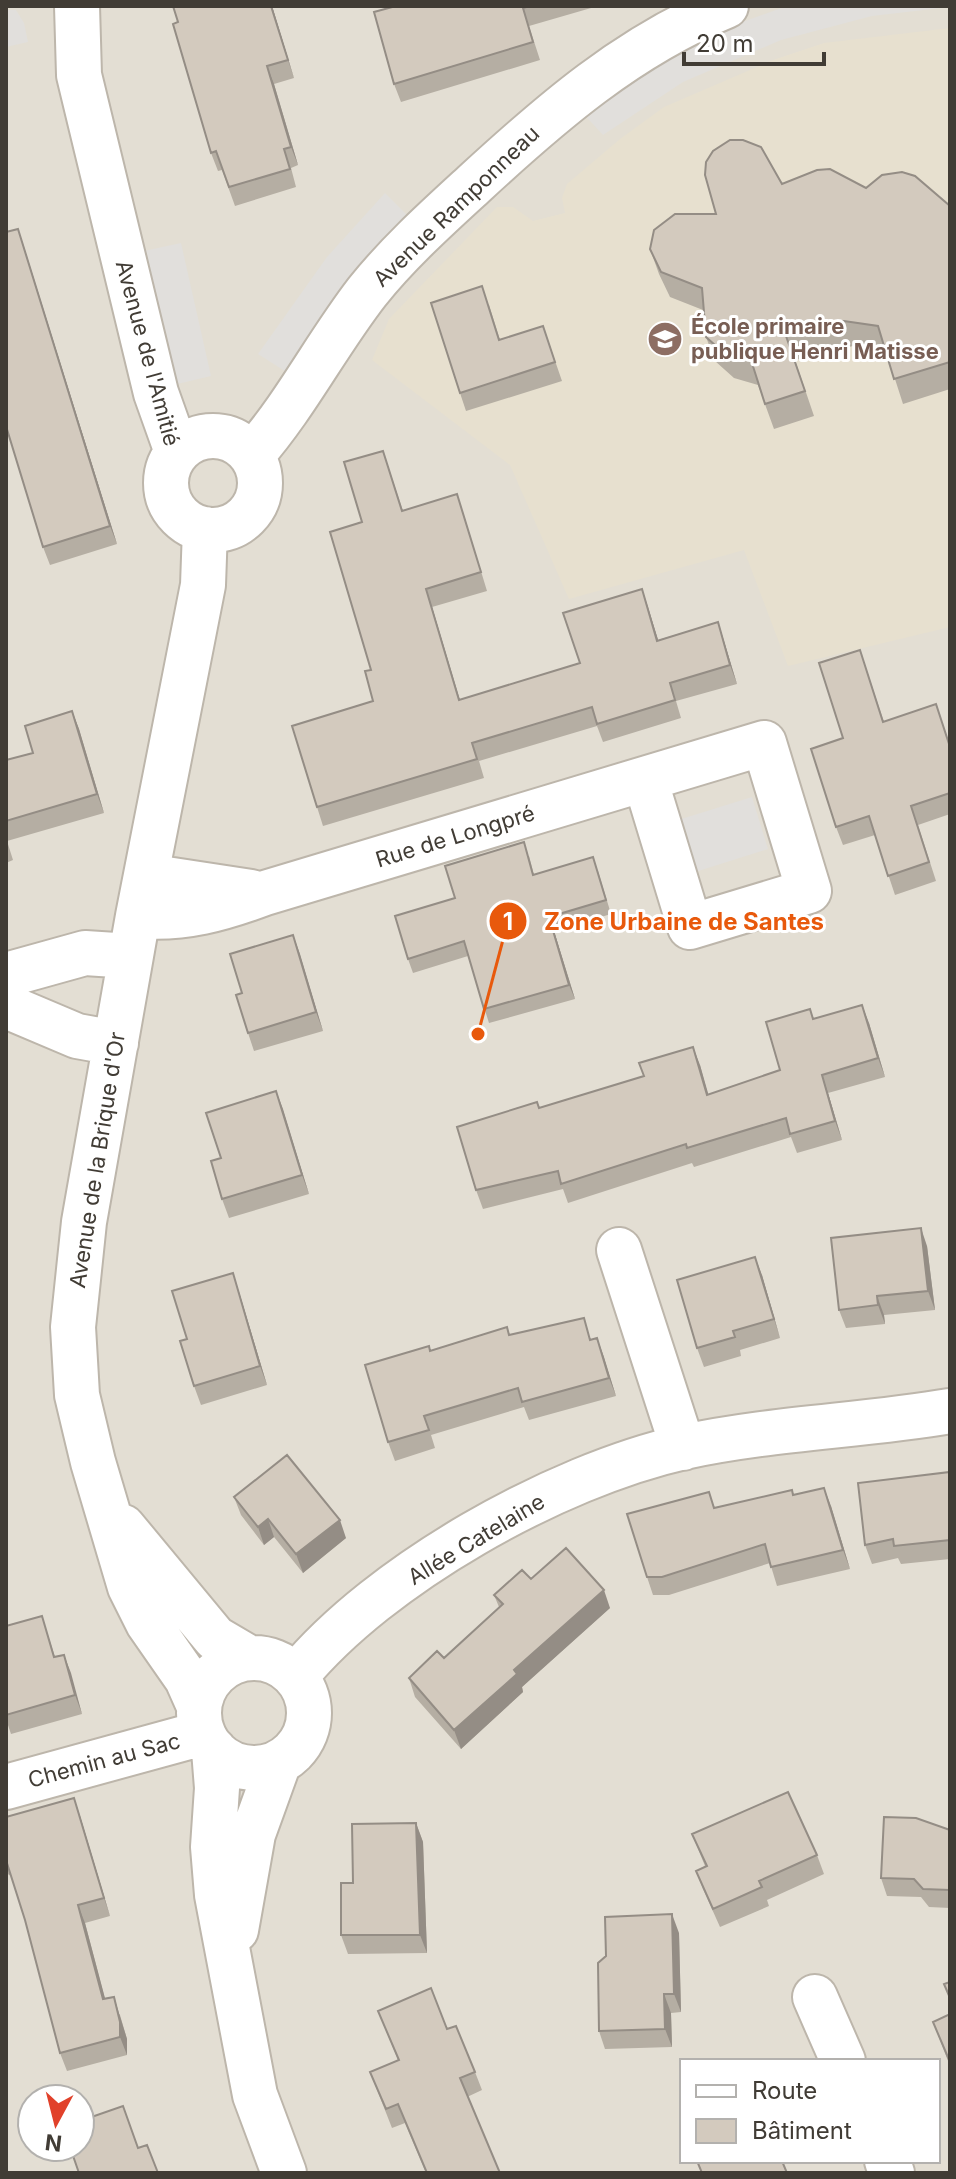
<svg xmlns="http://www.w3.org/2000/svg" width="956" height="2179" font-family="Inter,sans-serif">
	<rect width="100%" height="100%" fill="#f0ece4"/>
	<!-- residential -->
	<path fill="#e3ded3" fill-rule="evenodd" d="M6,6h944v2167h-944zM682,2061h256v100h-256zM32,2099h48v48h-48z"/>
	<!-- education -->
	<path fill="#e7e0cf" d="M950,28v599l-162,39 -44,-116 -175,49 -59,-134 -138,-105 17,-41 108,-112h16l20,14 32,-8 -3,-15 5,-14 53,-45 44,-32 109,-47 51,-17z"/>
	<!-- parking -->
	<path fill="#e1dfdc" d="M787,6l163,1 -78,9 -91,24 -98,42 -80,53 -23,-25 59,-38 81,-42z
		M6,10h10l8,13 4,19 -22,5z
		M385,193l25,25 -119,157 -33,-21 69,-97z
		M181,243l30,133 -38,9 -29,-134z
		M752,797l16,52 -76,24 -17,-52z"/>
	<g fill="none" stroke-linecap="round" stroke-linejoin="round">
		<defs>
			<path id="minor" d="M77,6l2,69 77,318 21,59
				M166 483a47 47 0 1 1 94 0a47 47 0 1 1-94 0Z
				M252,455c44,-50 74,-110 115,-163 32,-40 70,-74 107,-108 77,-71 154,-138 252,-178
				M146,876l105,16
				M138,916c46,4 84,-7 127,-23l499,-150 45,148 -119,36 -45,-148
				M6,975l79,-22 46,3
				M6,1006l71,30 39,7
				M619,1250l64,198
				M123,1527l92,111 34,20
				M199 1713a55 55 0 1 1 110 0a55 55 0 1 1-110 0Z
				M296,1676c84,-102 259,-200 388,-229 88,-19 178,-21 266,-36
				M199,1706l-12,-27 -39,-56 -18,-36 -37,-125 -16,-67 -4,-68 11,-105 54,-306 65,-331 2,-56
				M214,1750l3,38 -4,59 4,48 38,200 29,78
				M6,1787l197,-54
				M236,1930l17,-96 26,-72
				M815,1997l28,64
				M887,2161l5,12"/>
		</defs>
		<!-- minor casing -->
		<use href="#minor" stroke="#bdb6ab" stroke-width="48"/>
		<!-- minor -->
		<use href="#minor" stroke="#fff" stroke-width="44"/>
	</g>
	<!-- wall -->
	<path fill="#b5aea3" d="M272,6l22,72 -20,6 24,81 -7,3 5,19 -61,19 -13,-36 -4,1 -7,-18z
		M396,6h202l-69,20 11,34 -139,42 -7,-18z
		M782,184l84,4 84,18v183l-47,15 -17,-53 -33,-5 -58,14 19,56 -40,13 -16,-44 -24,-7 -19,-17 -9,-24 -3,-27 -33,-13 -11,-23 -9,-25 66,-35z
		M18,229l99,315 -67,21 -7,-18z
		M489,305l11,35 43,-14 19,55 -96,30 -6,-18z
		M383,451l20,60 60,1 24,79 -55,16 28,93 120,-37 62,-74 16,51 60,-18 19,62 -61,17 5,17 -78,24 -6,-16 -118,35 5,17 -161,48 -6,-19 56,-106 -11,-179z
		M860,650l24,72 66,23v69l-32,11 18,56 -41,14 -20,-60 -32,10 -7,-18 7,-89z
		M72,711l7,18 25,84 -97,28 6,19 -7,3v-103l27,-7z
		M529,856l5,19 64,-4 13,43 -57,17 21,68 -86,24 -21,-67 -55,17 -5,-14 47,-61z
		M293,935l30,96 -69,20 -6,-18z
		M814,1019l55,4 16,54 -57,16 14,47 -45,13 -6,-16 -97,30 -2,-4 -124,40 -5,-14 -80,20 -7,-19 63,-82 161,-43 8,30 72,-25z
		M276,1091l33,103 -80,24 -7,-19 -1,-41z
		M927,1246l8,64 -51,5 1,9 -39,4 -7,-18z
		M762,1275l18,63 -40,12 1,6 -37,11 -7,-19z
		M239,1292l28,93 -66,20 -7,-19 -7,-47z
		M510,1335l81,5 6,-2 19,58 -87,24 -5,-13 -93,28 4,13 -40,13 -7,-19 43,-91z
		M950,1472v87l-49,5 -3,-6 -26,6 -7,-19z
		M794,1495l37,11 19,63 -73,17 -7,-23 -101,32h-16l-6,-18 67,-69z
		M234,1497l112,41 -43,35 -29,-36 -10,8 -23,-30z
		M531,1579l79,29 -88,79 1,5 -62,57 -46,-52 -6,-19 35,-20 55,-51 -5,-12z
		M6,1626l42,9 7,22 9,-2 18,59 -71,20 -5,-15z
		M80,1816l30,100 -25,7 20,76 15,16 7,24v16l-60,16 -7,-18 -35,-133 -14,-44 -5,-3v-56z
		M416,1823l7,19 4,111 -79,1 -7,-19 12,-52z
		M950,1830v78l-21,-1 -8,-10 -34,-1 -6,-18z
		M692,1834l125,21 7,19 -57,26 2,6 -49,21 -17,-38 -7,-18 9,-5z
		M679,1933l2,79 -10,1 1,34 -67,2 -6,-18z
		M378,2011l69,18 28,43 7,18 -15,7 33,76h-74l-21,-50 -13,5 -22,-56 28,-12z
		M950,2014v52l-17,-44z"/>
	<!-- shaded-wall -->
	<path fill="#948d85" d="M271,6h1l22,72 -6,-18z
		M267,66l7,18 24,81 -7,-18z
		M18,229l6,18 93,297 -7,-18z
		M426,589l6,18 33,111 -6,-18z
		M642,589l6,18 16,52 -7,-18z
		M718,622l6,19 13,43 -7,-19z
		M72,711l7,18 25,84 -7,-19z
		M549,917l5,14 21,68 -6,-14z
		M293,935l7,19 23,77 -7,-19z
		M862,1005l7,18 16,54 -7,-19z
		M693,1047l7,18 14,49 -7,-19z
		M822,1075l6,18 14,47 -7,-19z
		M276,1091l7,18 26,85 -7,-19z
		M921,1228l6,18 8,64 -7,-19z
		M755,1257l7,18 18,63 -6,-19z
		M233,1273l6,19 28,93 -7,-19z
		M877,1296l7,19 1,9 -7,-19z
		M597,1338l7,19 12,39 -7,-18z
		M824,1488l7,18 19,63 -7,-19z
		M268,1519l6,18 -10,8 -6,-18z
		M340,1520l6,18 -43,35 -7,-19z
		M604,1590l6,18 -88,79 1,5 -62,57 -7,-19 60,-60z
		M64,1655l7,18 11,41 -7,-19z
		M74,1798l6,18 30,100 -6,-18z
		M416,1823l7,19 4,111 -7,-18z
		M78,1905l7,18 25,94 -7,-18z
		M672,1914l7,19 2,79 -7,-18z
		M664,1994l7,19 1,34 -7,-18z
		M114,1997l13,42v16l-7,-18z"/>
	<!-- building -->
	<path fill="#d3cabe" stroke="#948d85" stroke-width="2" d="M173,6h98l17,54 -21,6 24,81 -7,2 6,20 -61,18 -13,-36 -5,2 -38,-129 5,-2z
		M396,6h134l-7,2 10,34 -139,42 -20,-72z
		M730,140h13l18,7 21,37 35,-14 13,-1 36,19 16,-13 20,-3 13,4 35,30v156l-56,17 -16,-53 -34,-5 -58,15 19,55 -40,13 -14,-44 -26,-6 -19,-17 -4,-49 -41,-16 -11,-23 4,-19 21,-16h41l-11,-39 1,-13 7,-11z
		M18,229l92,297 -67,21 -37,-121v-194z
		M482,286l17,54 44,-14 12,36 -95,31 -29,-90z
		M383,451l19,60 55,-17 24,78 -55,17 33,111 121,-37 -17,-50 79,-24 15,52 61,-19 12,43 -60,18 5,17 -78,24 -5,-17 -120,36 5,16 -160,48 -25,-81 81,-25 -8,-30 6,-1 -41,-138 32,-10 -18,-60z
		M860,650l23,72 53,-18 14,43v46l-39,13 18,56 -41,14 -19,-60 -33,11 -25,-78 32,-11 -24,-75z
		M72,711l25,83 -91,27v-61l27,-7 -8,-27z
		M524,842l9,33 60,-18 13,43 -57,17 20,68 -85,24 -20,-68 -56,18 -13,-43 60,-18 -10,-32z
		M293,935l23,77 -68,21 -12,-38 6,-2 -12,-39z
		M862,1005l16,53 -56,17 13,46 -45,13 -4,-16 -99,30 -1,-4 -125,40 -3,-13 -82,19 -19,-63 80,-25 2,6 105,-32 -5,-13 54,-16 14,48 73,-25 -14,-48 44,-13 3,10z
		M276,1091l26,84 -80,24 -11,-38 10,-3 -15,-45z
		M921,1228l7,63 -51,5 1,9 -39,5 -8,-72z
		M755,1257l19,62 -41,12 2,6 -38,11 -20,-68z
		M233,1273l27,93 -66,20 -14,-45 7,-2 -15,-48z
		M584,1318l6,22 7,-2 12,40 -87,24 -4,-14 -94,28 5,14 -41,12 -23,-77 64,-19 1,5 77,-24 2,8z
		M287,1455l53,65 -44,34 -28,-35 -10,8 -24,-30z
		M950,1472v68l-56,6 -1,-7 -28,6 -7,-62z
		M824,1488l19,62 -72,17 -6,-23 -103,33h-15l-20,-63 82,-22 5,16 78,-18 1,5z
		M566,1548l38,42 -90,80 3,4 -63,56 -45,-52 28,-27 7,7 59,-54 -9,-9 28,-25 9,9z
		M42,1616l12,41 10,-2 11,40 -69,20v-89z
		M788,1792l29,63 -58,26 3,6 -49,22 -17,-38 11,-5 -15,-32z
		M74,1798l30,100 -26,7 25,94 11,-2 6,25v15l-60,16 -35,-133 -19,-60v-43z
		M884,1817l32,1 34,12v60l-27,-1 -9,-10 -33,-1z
		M416,1823l4,112h-79v-52h12l-1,-59z
		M672,1914l2,80h-10l1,35 -66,2 -1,-68 8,-7 -1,-39z
		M950,1982v16l-6,-14z
		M431,1988l16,41 9,-3 19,46 -15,6 40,95h-73l-29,-69 -12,5 -16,-37 29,-12 -21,-49z
		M950,2014v48l-17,-40z
		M123,2106l15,42 9,-3 11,28h-79l-9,-26h10v-26z
		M697,2161h85l5,12h-85z"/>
	<!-- icons -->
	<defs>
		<symbol id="school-disc" viewBox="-11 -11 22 22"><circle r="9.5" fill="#8d6e63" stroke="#fff"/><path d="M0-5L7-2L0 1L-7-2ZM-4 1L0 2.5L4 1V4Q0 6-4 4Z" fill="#fff"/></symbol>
	</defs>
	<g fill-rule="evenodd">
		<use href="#school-disc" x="645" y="319" width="40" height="40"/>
	</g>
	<g text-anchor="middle" stroke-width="6" stroke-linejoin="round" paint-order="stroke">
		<!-- street labels -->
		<g font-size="22" fill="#413c35" stroke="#fff">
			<text transform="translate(456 206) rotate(-44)" y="8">Avenue Ramponneau</text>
			<text transform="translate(148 353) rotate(75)" y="8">Avenue de l'Amitié</text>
			<text transform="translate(455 836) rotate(-17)" y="8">Rue de Longpré</text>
			<text transform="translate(97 1160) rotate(-81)" y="8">Avenue de la Brique d'Or</text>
			<text transform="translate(476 1539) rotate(-31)" y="8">Allée Catelaine</text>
			<text transform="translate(104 1760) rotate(-15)" y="8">Chemin au Sac</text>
		</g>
		<!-- education labels -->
		<g font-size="22" font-weight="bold" fill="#785e54" stroke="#fff" text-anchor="start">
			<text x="691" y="334">École primaire<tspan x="691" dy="25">publique Henri Matisse</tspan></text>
		</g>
	</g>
	<!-- callouts -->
	<path fill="none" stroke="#e8590c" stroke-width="3" d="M478 1034L508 921"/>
	<g fill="#e8590c" stroke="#fff" stroke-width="3">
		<circle cx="478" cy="1034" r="8"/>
		<circle cx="508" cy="921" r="20"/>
	</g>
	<g font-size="24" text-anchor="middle" font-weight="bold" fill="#fff">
		<text x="508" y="930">1</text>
	</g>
	<g font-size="24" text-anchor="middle" font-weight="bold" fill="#e8590c" stroke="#fff" stroke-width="6" stroke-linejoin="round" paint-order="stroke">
		<text x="684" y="930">Zone Urbaine de Santes</text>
	</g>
	<!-- border -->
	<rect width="956" height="2179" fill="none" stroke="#413c35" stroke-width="16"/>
	<!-- legend -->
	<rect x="680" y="2059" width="260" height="104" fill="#ffffff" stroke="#b3b1ae" stroke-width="2"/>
	<rect x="696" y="2085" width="40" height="12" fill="#ffffff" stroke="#b3b1ae" stroke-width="2"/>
	<text x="752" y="2099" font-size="24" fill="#413c35">Route</text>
	<rect x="696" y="2119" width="40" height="24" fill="#d3cabe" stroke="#b3b1ae" stroke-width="2"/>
	<text x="752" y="2139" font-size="24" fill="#413c35">Bâtiment</text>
	<!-- north arrow -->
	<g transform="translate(56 2123) rotate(187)"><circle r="38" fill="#ffffff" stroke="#b3b1ae" stroke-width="2"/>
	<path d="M0-6L14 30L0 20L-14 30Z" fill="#e1412a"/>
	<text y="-12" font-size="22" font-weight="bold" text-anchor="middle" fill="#413c35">N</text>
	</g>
	<!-- scale -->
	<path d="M684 52v12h140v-12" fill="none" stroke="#413c35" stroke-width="4"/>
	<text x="696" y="52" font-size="24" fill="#413c35" stroke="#ffffff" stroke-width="6" paint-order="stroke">20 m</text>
</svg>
